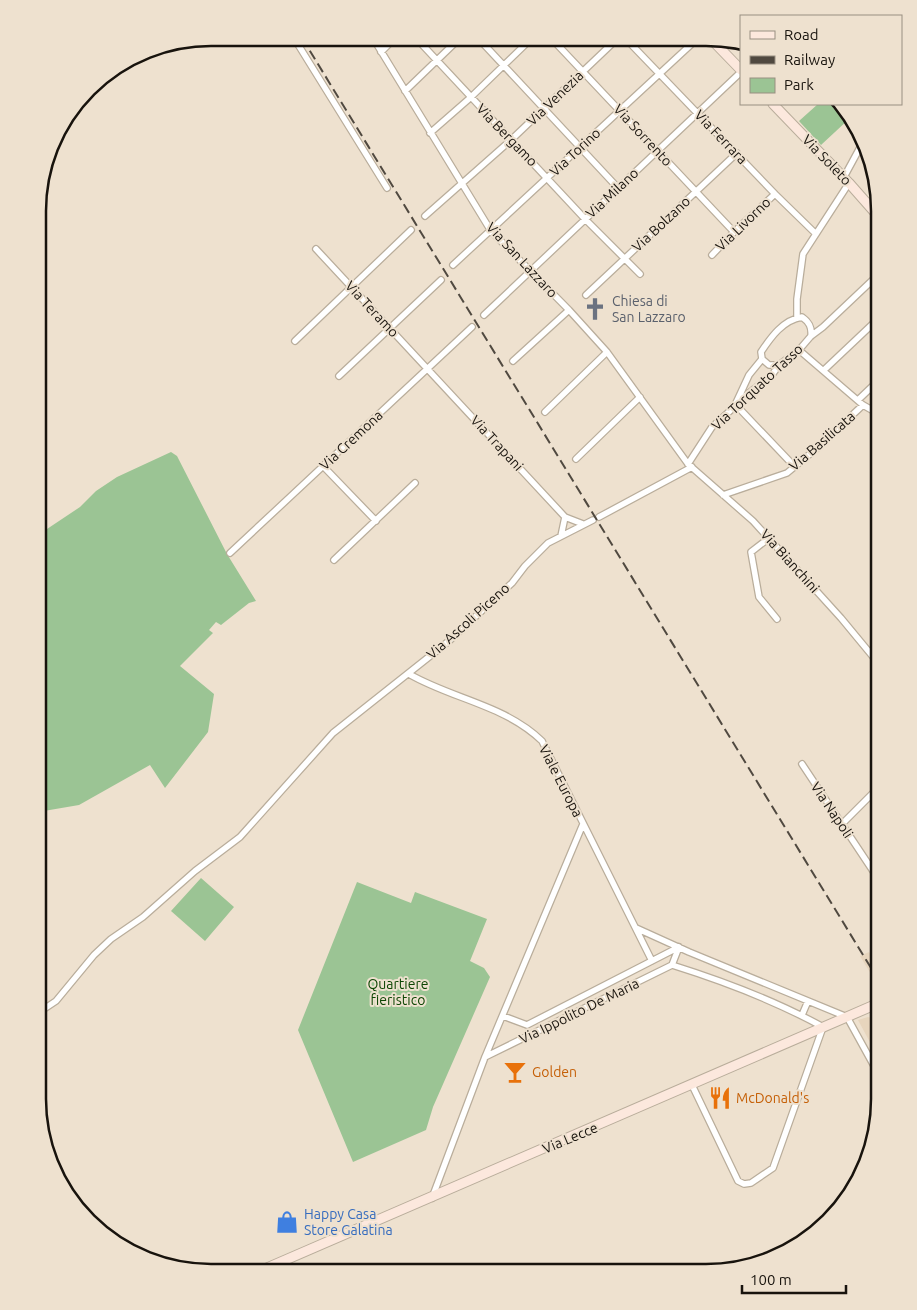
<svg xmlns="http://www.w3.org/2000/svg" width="917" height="1310" font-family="Ubuntu,sans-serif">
	<rect width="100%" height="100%" fill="#eee1cf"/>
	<!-- built -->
	<path fill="#e7d5bd" d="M869,952l10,16v19l-19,-31z
		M879,1014v45l-21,-39 10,-3 4,1z"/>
	<!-- green -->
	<path fill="#9bc494" d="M818,104h18l13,15 -28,26 -22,-24z
		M171,452l6,4 50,98 29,47 -7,2 -28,22 -5,-3 -7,8 4,3 -33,33 34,28 -6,38 -43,56 -15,-23 -71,40 -41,7v-277l42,-28 16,-16 21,-14z
		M201,878l33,29 -29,34 -34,-30z
		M357,882l54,21 4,-11 72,27 -17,42 14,7 6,9 -57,130 -7,23 -73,32 -55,-132z"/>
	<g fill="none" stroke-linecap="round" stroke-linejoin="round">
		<defs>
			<path id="street" d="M294,38l93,150
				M373,38l118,193 78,79 38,42 81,112 65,57 88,97 38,46
				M416,38l169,181 55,55
				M478,38l140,150
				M552,39l182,193
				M626,39l149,155 41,40
				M381,52l14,-14
				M405,91l55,-53
				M430,133l40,-35 62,-60
				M844,177l19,-35
				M425,216l86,-76 106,-101
				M316,249l249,268 18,7
				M712,255l22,-23 41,-38
				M453,265l244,-226
				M586,295l151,-142
				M484,315l257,-243
				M797,318v-19l6,-45 46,-71
				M295,341l116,-111
				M799,350l64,55 16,9
				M513,361l56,-51
				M779,365h-10l-7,-6 -1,-7c10,-15 22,-32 41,-35 7,5 10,10 9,19
				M824,370l55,-52
				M339,376l102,-96
				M858,400l21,-20
				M736,403l13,-28 13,-16
				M735,404l60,63
				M545,412l62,-60
				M576,459l64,-62
				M688,464l24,-37 19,-17 4,-6 37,-29 7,-10 20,-15 12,-14 12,-9 56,-53
				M323,466l53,55
				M723,495l64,-22 29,-24 47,-44
				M599,517l93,-50
				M561,536l4,-19
				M769,538l-18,14 8,45 18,22
				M230,553l242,-226
				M334,560l81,-77
				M409,674c43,25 96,31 133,67l110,220
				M802,764l77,116
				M842,824l37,-37
				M636,928l53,24 158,65 32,58
				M672,965c51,16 104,36 151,62l-50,141 -22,15 -7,1 -6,-3 -46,-96
				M672,965l7,-18
				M38,1013l18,-12 38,-46 17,-16 32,-22 52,-46 45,-34 93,-104 116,-92 63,-58 13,-17 23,-23 45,-23
				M802,1015l6,-14
				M503,1016l24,9 152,-78
				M485,1057l187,-92
				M432,1198l53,-141 98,-233"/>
			<path id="secondary" d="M711,39l30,31
				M773,104l76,79 30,34
				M260,1271l619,-268"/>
		</defs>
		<!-- street casing -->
		<use href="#street" stroke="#b9ad9b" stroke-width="8"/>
		<!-- secondary casing -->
		<use href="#secondary" stroke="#b9ad9b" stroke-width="11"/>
		<!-- street -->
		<use href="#street" stroke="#fff" stroke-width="5.5"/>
		<!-- secondary -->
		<use href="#secondary" stroke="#fce8dd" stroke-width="9"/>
		<!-- rail -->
		<path stroke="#504940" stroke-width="2" stroke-dasharray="10 5" stroke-linecap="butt" d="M302,38l577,943"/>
	</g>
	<!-- icons -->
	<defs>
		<symbol id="church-bare" viewBox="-9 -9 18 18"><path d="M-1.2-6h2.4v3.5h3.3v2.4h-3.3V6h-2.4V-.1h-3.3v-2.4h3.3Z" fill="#6b7280" stroke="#eee1cf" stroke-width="2.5" paint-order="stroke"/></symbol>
		<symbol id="bar-bare" viewBox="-9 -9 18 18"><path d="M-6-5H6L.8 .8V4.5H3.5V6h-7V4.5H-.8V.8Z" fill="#e8710a" stroke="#eee1cf" stroke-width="2.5" paint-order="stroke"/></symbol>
		<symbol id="restaurant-bare" viewBox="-9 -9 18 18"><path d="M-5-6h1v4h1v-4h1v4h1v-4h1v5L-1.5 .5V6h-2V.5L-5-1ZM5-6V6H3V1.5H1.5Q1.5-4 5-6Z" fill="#e8710a" stroke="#eee1cf" stroke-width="2.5" paint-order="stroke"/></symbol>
		<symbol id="shop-bare" viewBox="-9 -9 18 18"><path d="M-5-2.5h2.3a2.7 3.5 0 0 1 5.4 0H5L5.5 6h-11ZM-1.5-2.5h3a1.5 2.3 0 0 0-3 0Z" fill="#3f7fe0" stroke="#eee1cf" stroke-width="2.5" paint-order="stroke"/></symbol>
	</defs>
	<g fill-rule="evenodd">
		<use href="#church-bare" x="579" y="293" width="32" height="32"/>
		<use href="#bar-bare" x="499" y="1056" width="32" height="32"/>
		<use href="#restaurant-bare" x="704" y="1082" width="32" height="32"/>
		<use href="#shop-bare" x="271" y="1206" width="32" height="32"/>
	</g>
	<g text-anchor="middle" stroke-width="4" stroke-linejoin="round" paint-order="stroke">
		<!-- street labels -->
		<g font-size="14" fill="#18130d" stroke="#eee1cf">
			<text transform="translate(555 98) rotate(-44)" y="5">Via Venezia</text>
			<text transform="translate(507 135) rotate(46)" y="5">Via Bergamo</text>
			<text transform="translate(643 135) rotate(47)" y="5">Via Sorrento</text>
			<text transform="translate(721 137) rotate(46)" y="5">Via Ferrara</text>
			<text transform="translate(575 152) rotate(-43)" y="5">Via Torino</text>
			<text transform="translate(827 160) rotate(46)" y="5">Via Soleto</text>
			<text transform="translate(612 193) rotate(-43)" y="5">Via Milano</text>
			<text transform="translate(661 224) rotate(-43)" y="5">Via Bolzano</text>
			<text transform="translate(743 224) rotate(-44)" y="5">Via Livorno</text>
			<text transform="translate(522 260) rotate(47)" y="5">Via San Lazzaro</text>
			<text transform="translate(372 309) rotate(47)" y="5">Via Teramo</text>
			<text transform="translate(757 387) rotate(-43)" y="5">Via Torquato Tasso</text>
			<text transform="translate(351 440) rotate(-43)" y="5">Via Cremona</text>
			<text transform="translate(822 441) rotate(-41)" y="5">Via Basilicata</text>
			<text transform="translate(497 443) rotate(47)" y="5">Via Trapani</text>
			<text transform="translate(790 561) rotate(48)" y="5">Via Bianchini</text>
			<text transform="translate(468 621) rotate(-42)" y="5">Via Ascoli Piceno</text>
			<text transform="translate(561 781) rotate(63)" y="5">Viale Europa</text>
			<text transform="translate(832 810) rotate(56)" y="5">Via Napoli</text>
			<text transform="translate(579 1011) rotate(-26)" y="5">Via Ippolito De Maria</text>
			<text transform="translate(570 1138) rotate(-23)" y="5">Via Lecce</text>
		</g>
		<!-- worship labels -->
		<g font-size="14" fill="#5b616d" stroke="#eee1cf" text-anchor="start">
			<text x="612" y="306">Chiesa di<tspan x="612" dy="16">San Lazzaro</tspan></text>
		</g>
		<!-- park labels -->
		<g font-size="14" fill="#0e4604" stroke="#eee1cf">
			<text x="398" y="989">Quartiere<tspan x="398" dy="16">fieristico</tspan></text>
		</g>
		<!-- food labels -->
		<g font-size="14" fill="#c56008" stroke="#eee1cf" text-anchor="start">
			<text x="532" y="1077">Golden</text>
			<text x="736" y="1103">McDonald's</text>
		</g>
		<!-- shop labels -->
		<g font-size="14" fill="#366cbe" stroke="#eee1cf" text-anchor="start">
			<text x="304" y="1219">Happy Casa<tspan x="304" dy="16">Store Galatina</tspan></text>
		</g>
	</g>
	<!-- crop -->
	<path d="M0 0H917V1310H0ZM211 46H706A165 165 0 0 1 871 211V1099A165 165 0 0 1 706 1264H211A165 165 0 0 1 46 1099V211A165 165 0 0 1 211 46Z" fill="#eee1cf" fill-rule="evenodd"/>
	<path fill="none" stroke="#18130d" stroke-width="2.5" d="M211 46H706A165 165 0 0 1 871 211V1099A165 165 0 0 1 706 1264H211A165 165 0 0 1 46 1099V211A165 165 0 0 1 211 46Z"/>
	<!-- legend -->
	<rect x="740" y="15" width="162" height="90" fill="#eee1cf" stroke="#988f81"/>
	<rect x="750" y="31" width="25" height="8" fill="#fce8dd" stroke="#988f81"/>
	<text x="784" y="40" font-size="15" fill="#18130d">Road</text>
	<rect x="750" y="56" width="25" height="8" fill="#504940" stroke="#988f81"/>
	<text x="784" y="65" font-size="15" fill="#18130d">Railway</text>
	<rect x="750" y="78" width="25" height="15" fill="#9bc494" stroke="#988f81"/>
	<text x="784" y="90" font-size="15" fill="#18130d">Park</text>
	<!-- scale -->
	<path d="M742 1285v8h104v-8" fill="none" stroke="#18130d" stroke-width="2.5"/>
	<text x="750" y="1285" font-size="15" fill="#18130d" stroke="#eee1cf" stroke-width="4" paint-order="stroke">100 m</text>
</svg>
